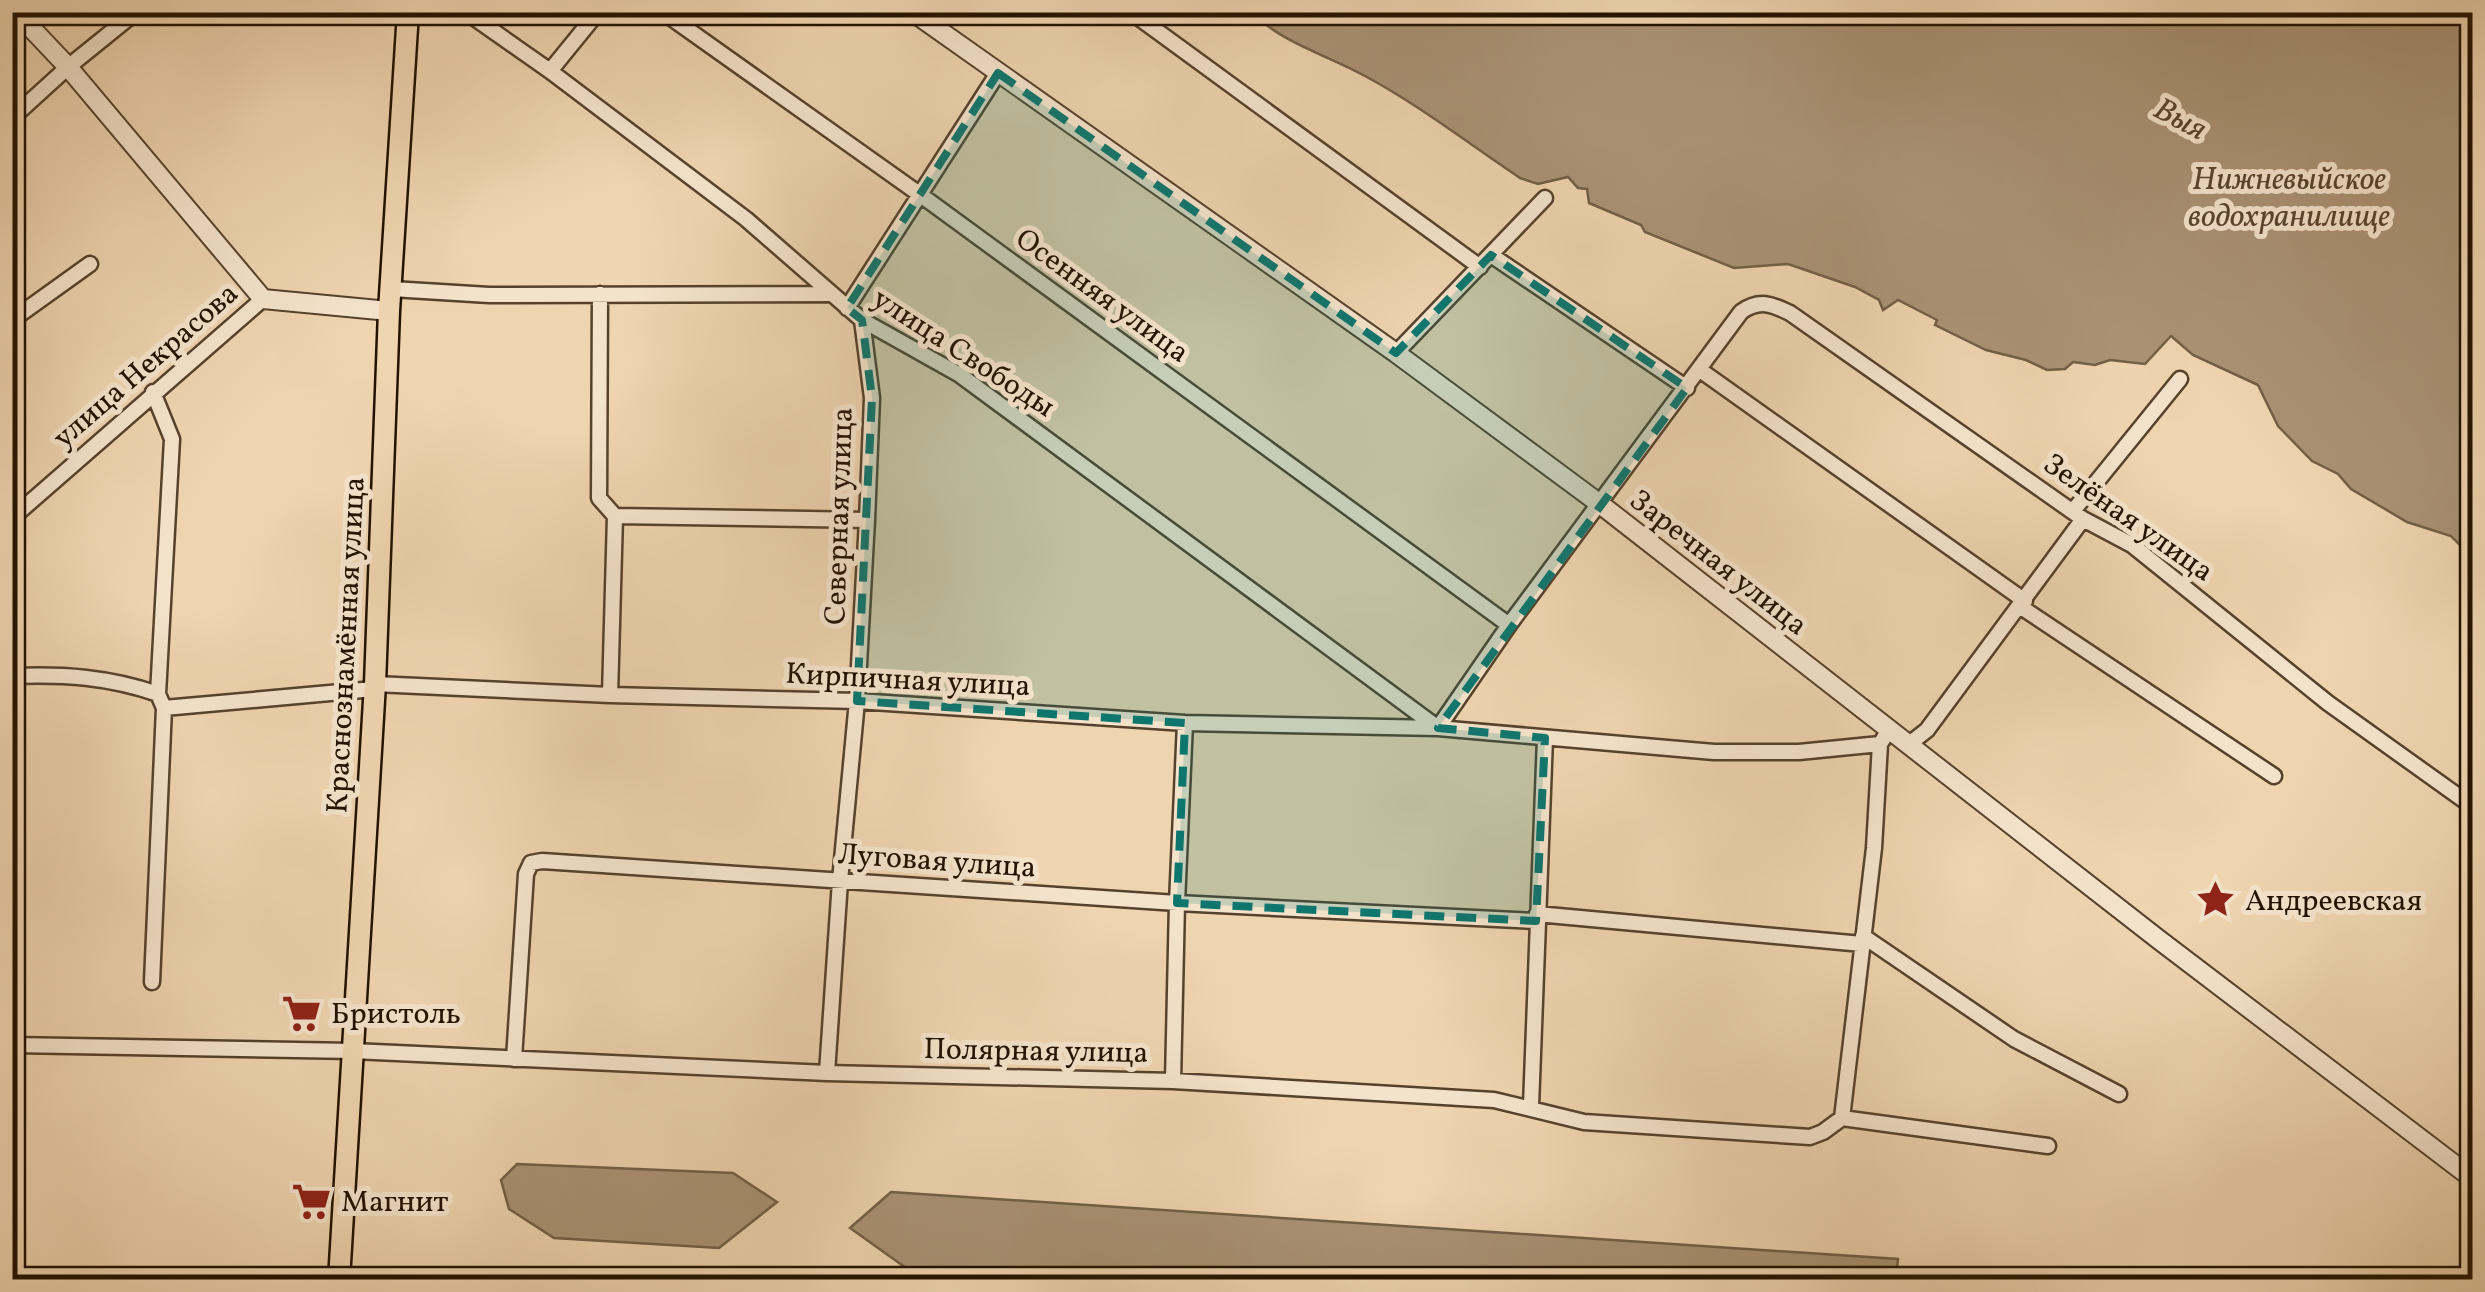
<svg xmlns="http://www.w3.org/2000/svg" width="2485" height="1292" font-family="Vollkorn,serif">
	<rect width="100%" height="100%" fill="#eed4af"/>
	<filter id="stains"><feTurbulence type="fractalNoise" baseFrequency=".002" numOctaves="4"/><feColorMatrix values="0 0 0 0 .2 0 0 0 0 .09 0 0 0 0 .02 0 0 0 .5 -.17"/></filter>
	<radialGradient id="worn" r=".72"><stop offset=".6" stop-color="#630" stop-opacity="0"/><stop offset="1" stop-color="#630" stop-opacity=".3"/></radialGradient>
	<!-- water -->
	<path fill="#a99274" stroke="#735f46" stroke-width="2.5" d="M1252,13h1211l9,6v538l-21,-21 -44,-14 -56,-33 -13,-15 -26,-13 -34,-35 -20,-41 -65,-30 -22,-19 -26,28 -35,-4 -15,5 -22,-3 -8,7 -18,1 -21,-10 -40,-10 -51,-25 2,-5 -39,-20 -15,10 -4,-10 -24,-13 -67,-23 -54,4 -89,-36 -4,-7 -52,-22 -2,-14 -9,-1 -10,-11 -30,7 -18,-6c-51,-34 -101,-73 -155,-102 -40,-22 -79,-31 -113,-63z
		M517,1164l216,9 44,29 -58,46 -165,-10 -45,-29 -8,-29z
		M891,1192l1007,67 -2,20h-889l-16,-9 -71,8 -70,-50z"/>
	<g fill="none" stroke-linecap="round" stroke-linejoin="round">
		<defs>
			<path id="minor" d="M466,12l84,59 196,148 116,101 98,55 478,353 71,-103 232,-313c18,-13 31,-8 49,1l293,206 49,26 196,158 144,103
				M663,12l259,184 587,429
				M1131,12l349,255
				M550,71l48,-59
				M12,118l56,-51 68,-55
				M1491,255l196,133
				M392,289l97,6 340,-1
				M600,294l-1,204 16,18 -5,179
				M847,308l151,-235
				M12,320l78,-56
				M1396,353l149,-155
				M1700,370l325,231
				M2073,511l107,-132
				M615,516l252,4
				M12,518l251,-219
				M2021,607l253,169
				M12,676c52,-2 97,1 146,18
				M375,684l235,11 247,6 328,22 253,5 276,24h85l81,-8 9,-14
				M164,708l210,-19
				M1908,745l19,-15 156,-211
				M1537,914l325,30
				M1863,936l151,103 105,55
				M152,982l12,-274 -6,-14 14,-255 -19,-47
				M12,1045l341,6 474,22 346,8 321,19 90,22 226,15 13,-5 19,-14 206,28
				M514,1059l12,-185 5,-11 11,-2 635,42 359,18
				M827,1073l13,-192 17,-180 10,-181 5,-122 -10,-78
				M1173,1081l4,-178 8,-180
				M1531,1106l14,-368
				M1842,1118l32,-270 6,-104"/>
			<path id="tertiary" d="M16,12l52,55 195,232 126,12
				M913,12l483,341 204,151 558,435 314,239"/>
			<path id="primary" d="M339,1280l36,-596 14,-373 19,-299"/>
		</defs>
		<!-- minor casing -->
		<use href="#minor" stroke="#56422c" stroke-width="19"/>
		<!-- tertiary casing -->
		<use href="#tertiary" stroke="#56422c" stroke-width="22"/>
		<!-- primary casing -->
		<use href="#primary" stroke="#231200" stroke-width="25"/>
		<!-- minor -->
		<use href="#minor" stroke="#f4e3cb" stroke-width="14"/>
		<!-- tertiary -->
		<use href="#tertiary" stroke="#f4e3cb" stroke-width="18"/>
		<!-- primary -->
		<use href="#primary" stroke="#eed4af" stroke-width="20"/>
	</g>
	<!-- marked area -->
	<path fill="#0f766e" fill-opacity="0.2" stroke="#0f766e" stroke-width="8" stroke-dasharray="20 12" stroke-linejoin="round" d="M998,73l398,280 95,-98 196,133 -249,340 107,10 -9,183 -359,-18 8,-180 -328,-22 15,-303 -10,-78 -15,-12z"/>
	<!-- icons -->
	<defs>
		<symbol id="sight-bare" viewBox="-9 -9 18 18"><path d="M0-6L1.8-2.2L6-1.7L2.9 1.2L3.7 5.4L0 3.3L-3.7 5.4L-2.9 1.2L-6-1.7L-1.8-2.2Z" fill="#8f2418" stroke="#f4e3cb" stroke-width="2.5" paint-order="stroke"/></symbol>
		<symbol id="supermarket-bare" viewBox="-9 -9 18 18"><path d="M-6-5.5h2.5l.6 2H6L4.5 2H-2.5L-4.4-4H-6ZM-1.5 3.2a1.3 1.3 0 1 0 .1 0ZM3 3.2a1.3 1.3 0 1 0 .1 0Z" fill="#8f2418" stroke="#f4e3cb" stroke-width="2.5" paint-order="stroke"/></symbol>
	</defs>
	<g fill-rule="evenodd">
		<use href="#sight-bare" x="2188" y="872" width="55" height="55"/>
		<use href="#supermarket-bare" x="274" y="986" width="55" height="55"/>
		<use href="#supermarket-bare" x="284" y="1174" width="55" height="55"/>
	</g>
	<g text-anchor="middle" stroke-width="10" stroke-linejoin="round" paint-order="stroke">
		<!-- street labels -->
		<g font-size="30" fill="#231200" stroke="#f4e3cb">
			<text transform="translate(1103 295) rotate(36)" y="10">Осенняя улица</text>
			<text transform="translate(964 352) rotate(33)" y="10">улица Свободы</text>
			<text transform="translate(145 365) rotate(-41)" y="10">улица Некрасова</text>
			<text transform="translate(838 516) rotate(-88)" y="10">Северная улица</text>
			<text transform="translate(2129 517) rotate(35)" y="10">Зелёная улица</text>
			<text transform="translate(1719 562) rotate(38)" y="10">Заречная улица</text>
			<text transform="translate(345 645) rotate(-87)" y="10">Краснознамённая улица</text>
			<text transform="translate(908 679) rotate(3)" y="10">Кирпичная улица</text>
			<text transform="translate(937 860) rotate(4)" y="10">Луговая улица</text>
			<text transform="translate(1036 1050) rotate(1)" y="10">Полярная улица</text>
		</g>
		<!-- poi labels -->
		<g font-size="30" fill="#231200" stroke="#f4e3cb" text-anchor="start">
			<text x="2245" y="910">Андреевская</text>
			<text x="331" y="1023">Бристоль</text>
			<text x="341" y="1211">Магнит</text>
		</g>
		<!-- water labels -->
		<g font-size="32" font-style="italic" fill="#59452e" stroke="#f4e3cb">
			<text transform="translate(2181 118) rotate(28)" y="11">Выя</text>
			<text x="2289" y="189">Нижневыйское<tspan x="2289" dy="37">водохранилище</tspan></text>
		</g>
	</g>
	<!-- margin -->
	<rect width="2485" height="1292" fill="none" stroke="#eed4af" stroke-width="50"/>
	<rect x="15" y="15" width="2455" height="1262" fill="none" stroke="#231200" stroke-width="5"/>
	<rect x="25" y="25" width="2435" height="1242" fill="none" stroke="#231200" stroke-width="2.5"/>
	<rect width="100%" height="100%" filter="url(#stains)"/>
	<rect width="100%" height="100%" fill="url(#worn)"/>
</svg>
